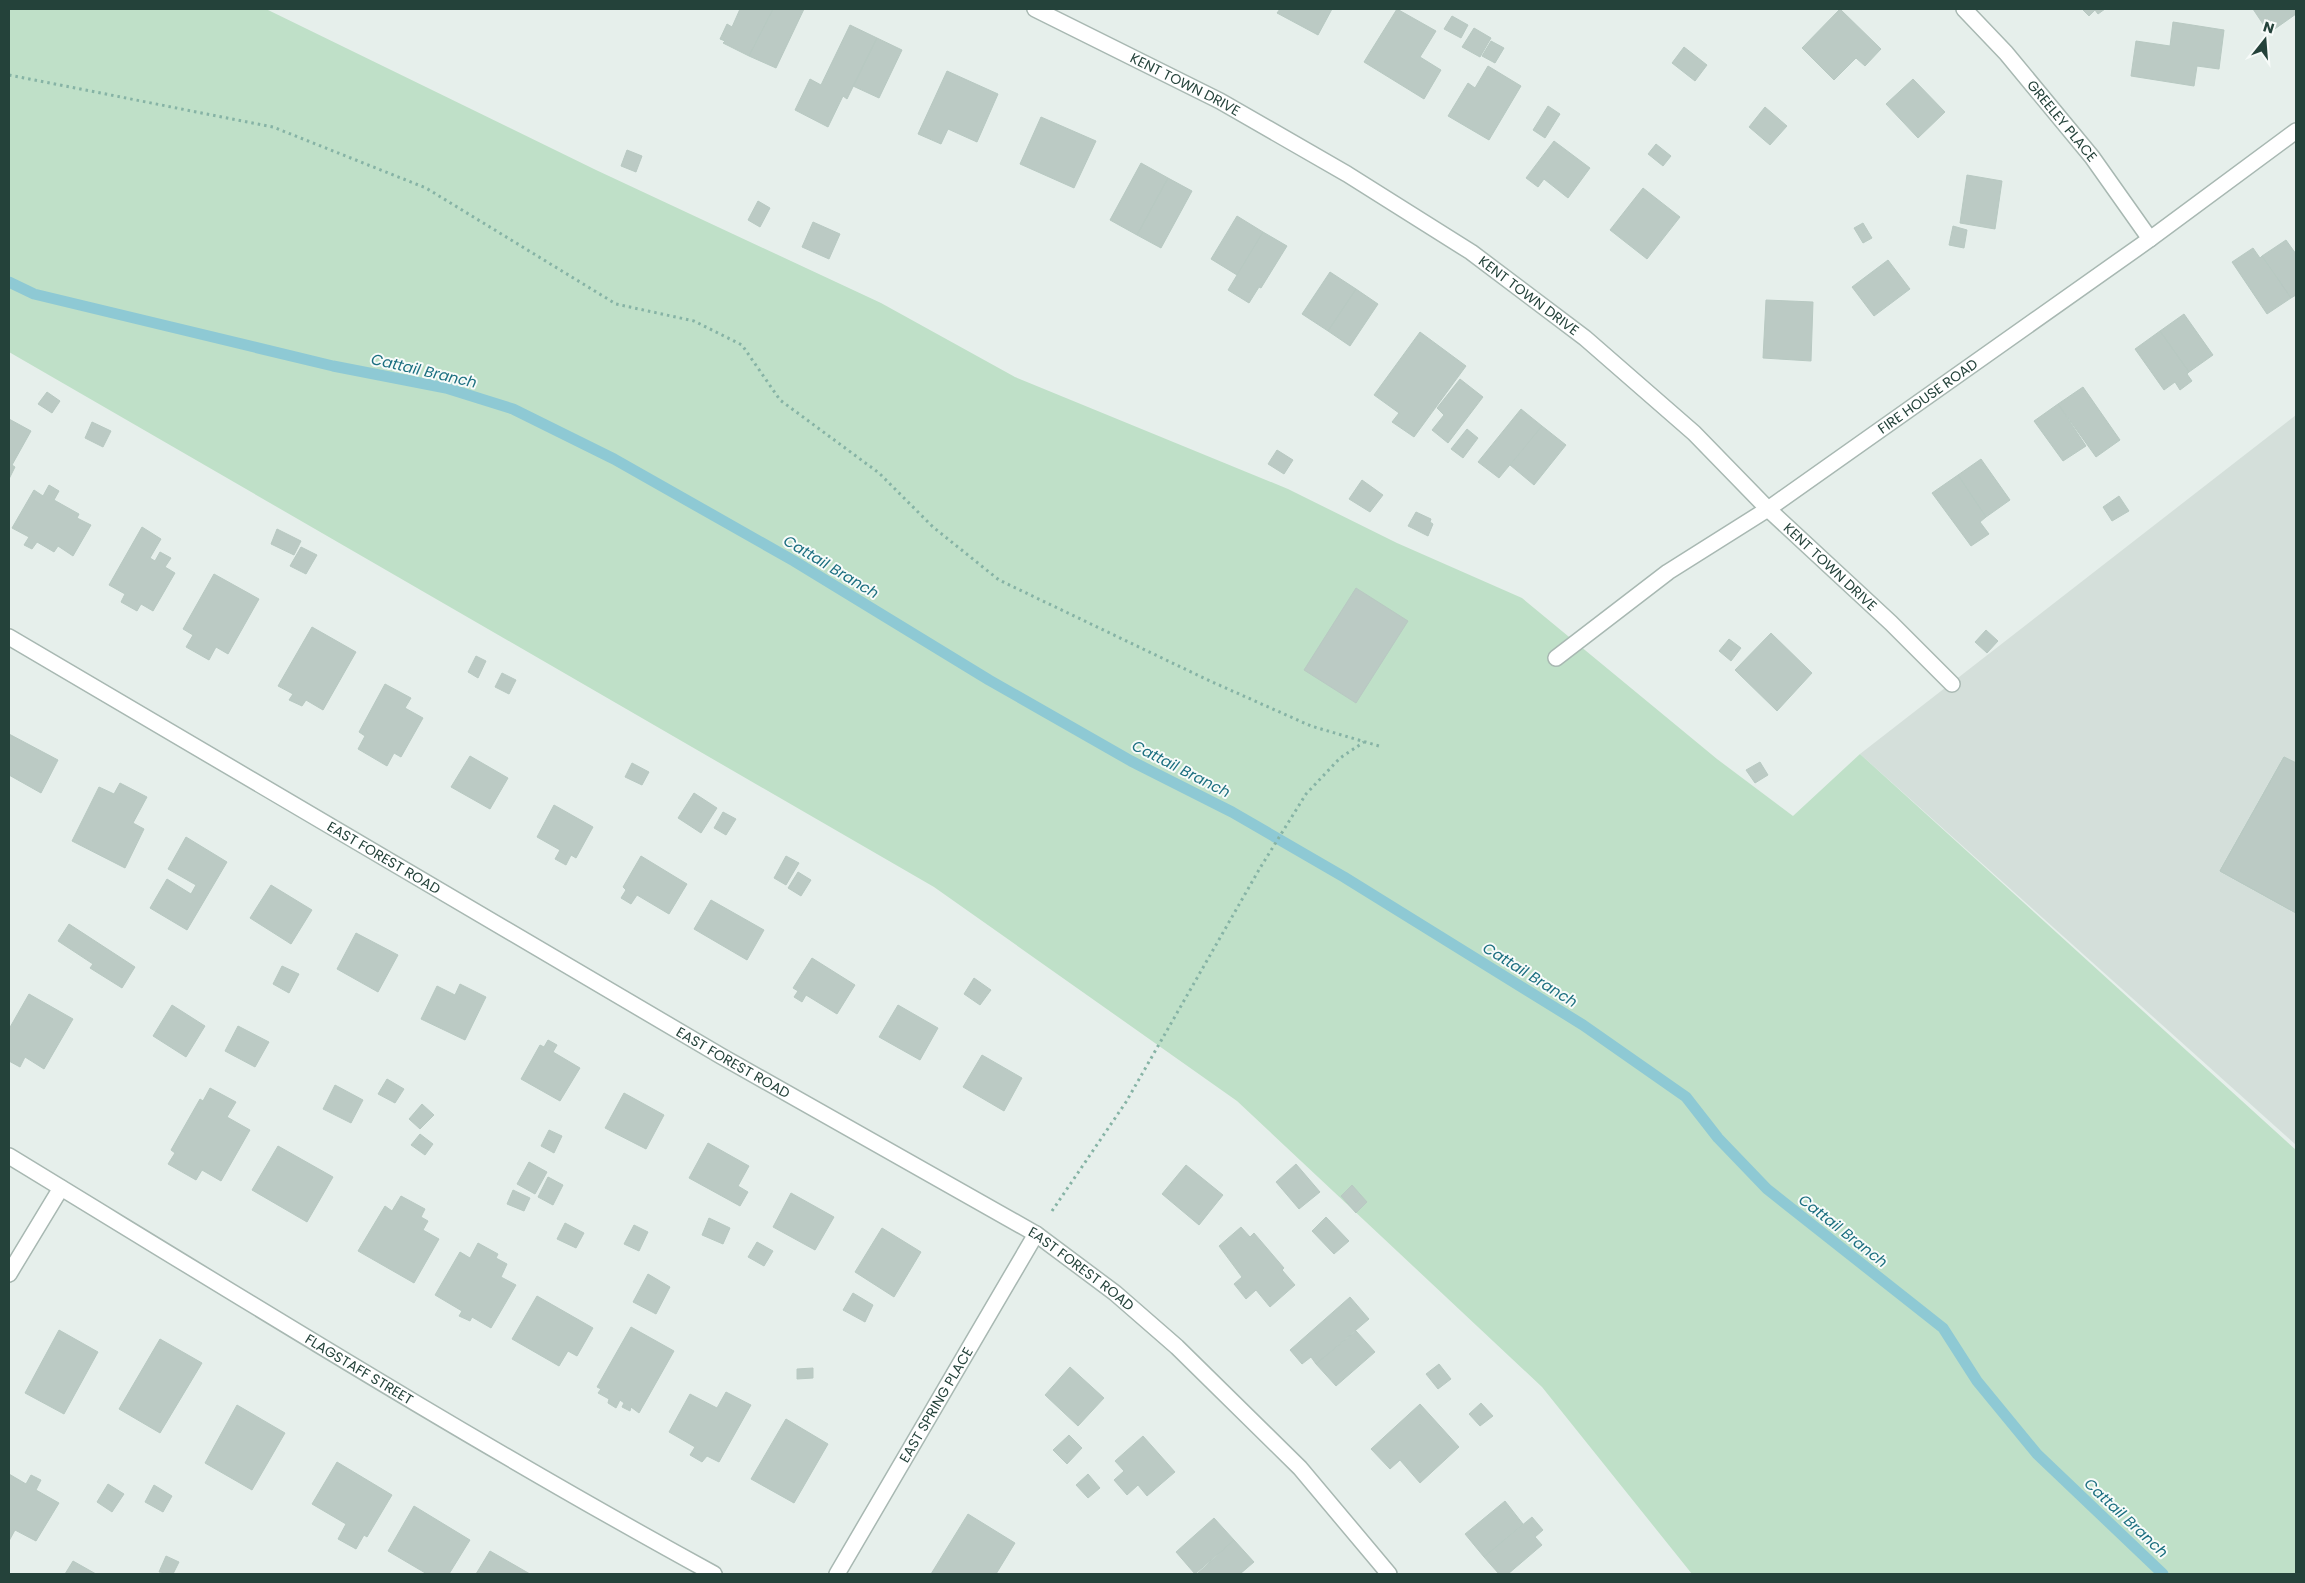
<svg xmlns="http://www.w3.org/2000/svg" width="2305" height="1583" font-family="Poppins,sans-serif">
	<rect width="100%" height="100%" fill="#e6efeb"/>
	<!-- built -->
	<path fill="#d4dfda" d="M2296,415v730l-436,-391z"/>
	<!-- green -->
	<path fill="#bfe0c8" d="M9,9h257l330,161 285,133 134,74 273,112 109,54 125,55 195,161 76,57 67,-62 436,396v424h-604l-150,-187 -305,-286 -303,-214 -925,-535z"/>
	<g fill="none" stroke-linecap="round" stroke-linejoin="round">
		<!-- stream -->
		<path stroke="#8ec9d4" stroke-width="11" d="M9,282l25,12 299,72 113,22 67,21 101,50 180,102 195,119 142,81 101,51 112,65 239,148 103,72 32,41 49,51 176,139 34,53 60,73 126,120"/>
	</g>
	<!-- building -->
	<path fill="#bbcac4" stroke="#b8c9c2" d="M740,9h33l-24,47 -26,-13 2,-2 -5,-2 7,-15 5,3z
		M773,9h31l-28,59 -27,-12z
		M1280,9h52l-14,26 -41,-22z
		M1397,9l39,22 -16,26 21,13 -17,29 -60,-37z
		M1840,9l41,40 -16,17 -9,-8 -22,22 -32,-32z
		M2085,9h20l-7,5 -3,-4 -6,6 -6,-6z
		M2253,9h43v5l-27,19z
		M1452,16l16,9 -7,13 -17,-9z
		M2173,22l51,8 -5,39 -22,-3 -3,20 -63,-10 5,-35 34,5z
		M850,25l27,13 -30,61 -4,-3 -15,31 -33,-17 15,-31 11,6z
		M1474,28l17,10 -11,19 -18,-10z
		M877,38l25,12 -23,48 -26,-12z
		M1491,41l13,7 -9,15 -13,-7z
		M1684,47l23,18 -12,16 -23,-18z
		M1488,66l33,20 -32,54 -41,-24 20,-33 7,5z
		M947,71l51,23 -21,48 -29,-13 -7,15 -23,-10z
		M1913,79l32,33 -27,26 -32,-34z
		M1548,106l12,8 -15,24 -12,-8z
		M1765,107l22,19 -17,19 -21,-18z
		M1041,117l55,24 -22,47 -54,-24z
		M1554,141l36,27 -22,30 -24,-19 -6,8 -12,-9z
		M1656,144l15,12 -8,10 -15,-12z
		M627,150l15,6 -6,16 -15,-6z
		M1141,163l27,15 -31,57 -27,-15z
		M1967,175l35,6 -7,48 -35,-6z
		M1168,178l24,13 -31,57 -24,-13z
		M1643,188l37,29 -33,42 -37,-29z
		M758,201l12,7 -10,19 -12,-7z
		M1237,216l26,16 -26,43 -26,-16z
		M813,222l27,12 -11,25 -27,-12z
		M1863,223l9,15 -9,5 -9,-15z
		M1953,226l14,4 -3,18 -15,-3z
		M1263,232l24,14 -26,42 -2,-1 -10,16 -21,-13z
		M2286,240l10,14v41l-5,3 -29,-42z
		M2253,248l7,10 2,-2 29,42 -24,16 -35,-52z
		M1888,260l22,29 -36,27 -22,-29z
		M1330,272l26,17 -28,42 -26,-17z
		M1356,289l22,15 -28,42 -22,-15z
		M1766,300l47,2 -2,59 -48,-3z
		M2184,314l29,41 -24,17 -29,-41z
		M2160,331l29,41 -2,2 5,7 -12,9 -5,-8 -11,8 -29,-41z
		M1420,332l46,34 -52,71 -22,-15 7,-9 -25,-18z
		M1460,379l23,18 -35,46 -16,-13 12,-15 -7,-7z
		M2083,387l37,53 -24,17 -38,-53z
		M47,392l13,9 -8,12 -14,-9z
		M2058,404l28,42 -23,15 -29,-40z
		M1521,409l21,17 -43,52 -21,-16z
		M9,419l22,12 -19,34 3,2 -6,12z
		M92,422l19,9 -8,16 -18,-9z
		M1542,426l24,19 -32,40 -24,-20z
		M1467,429l11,9 -15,20 -12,-9z
		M1277,450l16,10 -9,14 -16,-10z
		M1981,459l29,41 -24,17 -28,-42z
		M1958,475l28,42 -6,5 9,12 -18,12 -39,-53z
		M1362,480l21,15 -13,17 -21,-13z
		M49,485l10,6 -5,9 25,14 -2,4 14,7 -18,31 -15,-10 -4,6 -17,-10 -5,7 -8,-4 5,-8 -17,-9 22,-38 9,6z
		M2119,496l10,15 -17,10 -9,-14z
		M1416,512l15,7 -1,3 3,2 -5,12 -20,-10z
		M142,527l19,12 -11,19 5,3 5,-9 11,6 -6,9 10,6 -22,38 -12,-7 -4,7 -16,-9 4,-8 -16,-9z
		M277,529l24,12 -7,14 -23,-11z
		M301,547l16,8 -11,19 -16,-8z
		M214,574l45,25 -31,55 -12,-7 -7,13 -23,-13 7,-12 -10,-6z
		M1356,588l52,33 -52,82 -52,-33z
		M312,627l44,25 -33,58 -17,-10 -4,6 -13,-6 4,-6 -15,-8z
		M1986,630l12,11 -11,12 -12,-11z
		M1771,633l41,40 -35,38 -42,-41z
		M1729,639l12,9 -10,13 -12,-10z
		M476,656l10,5 -8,17 -10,-6z
		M502,673l14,7 -7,14 -14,-7z
		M385,684l26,14 -6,10 18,10 -22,39 -7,-4 -7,13 -29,-17 7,-13 -6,-4z
		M9,734l49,26 -17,33 -32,-18z
		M470,756l38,22 -18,31 -39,-22z
		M2284,757l12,6v150l-76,-42z
		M2284,757l12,6v150l-76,-42z
		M1760,762l8,13 -13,8 -9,-13z
		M632,763l17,9 -7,13 -17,-8z
		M120,783l27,14 -14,26 11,6 -19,39 -53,-27 27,-54 15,7z
		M694,793l23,15 -16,25 -23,-15z
		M554,805l39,22 -17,31 -5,-3 -5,10 -11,-6 5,-9 -23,-13z
		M723,812l13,7 -10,16 -12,-7z
		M186,837l41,25 -40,68 -37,-22 17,-29 24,15 5,-9 -28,-16z
		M641,856l46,28 -18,30 -32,-19 -6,9 -10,-6 5,-8 -3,-3z
		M786,856l13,7 -13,22 -12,-7z
		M798,872l13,8 -10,16 -13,-8z
		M271,885l41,25 -21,34 -41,-26z
		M711,900l53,30 -17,30 -53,-31z
		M69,924l66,43 -13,21 -32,-20 3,-4 -35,-23z
		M356,933l42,22 -20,37 -41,-23z
		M812,958l43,27 -18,29 -31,-19 -4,7 -8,-5 4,-6 -5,-3z
		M282,966l17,8 -10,19 -16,-9z
		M974,978l17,12 -11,15 -16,-11z
		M460,984l26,13 -21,43 -44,-21 16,-33 18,9z
		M29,994l44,25 -29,50 -19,-12 -5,10 -11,-6v-32z
		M172,1005l33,21 -19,31 -33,-21z
		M898,1005l40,23 -18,32 -41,-23z
		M238,1026l31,16 -14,25 -30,-16z
		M548,1040l9,5 -4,7 27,16 -20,33 -39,-22 19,-34 4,2z
		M982,1055l40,23 -18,33 -41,-24z
		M387,1079l17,10 -9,14 -17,-9z
		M335,1085l28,15 -12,23 -28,-14z
		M210,1088l26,14 -9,15 23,13 -29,51 -19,-11 -6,10 -28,-16 7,-11 -4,-3 29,-51 3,2z
		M624,1093l40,22 -18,34 -41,-21z
		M422,1104l12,11 -14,14 -11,-10z
		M549,1130l13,6 -8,17 -13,-7z
		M420,1134l13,10 -8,11 -14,-10z
		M708,1143l41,23 -11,20 10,6 -8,14 -51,-28z
		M278,1146l55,31 -26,45 -55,-32z
		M529,1162l18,10 -12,22 -18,-10z
		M1296,1164l24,28 -21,17 -23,-27z
		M1186,1165l37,30 -24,30 -37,-31z
		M548,1177l15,8 -10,20 -15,-8z
		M1352,1185l15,17 -11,11 -15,-17z
		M513,1190l17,8 -6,13 -17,-7z
		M791,1193l43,24 -19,33 -42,-23z
		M401,1196l24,13 -4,8 7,4 -5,9 16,9 -25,44 -56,-32 27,-45 7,5z
		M1326,1217l23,24 -15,13 -22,-23z
		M709,1218l21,10 -7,16 -21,-9z
		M565,1223l19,10 -8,15 -19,-9z
		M634,1225l14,7 -9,19 -15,-7z
		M1241,1227l9,10 4,-4 30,35 -2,2 13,15 -25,22 -14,-17 -10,9 -12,-15 8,-7 -23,-31z
		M882,1228l39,24 -27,45 -39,-25z
		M757,1242l16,9 -9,15 -16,-9z
		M478,1243l20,11 -2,4 11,6 -6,13 15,8 -25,43 -19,-11 -2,4 -11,-5 3,-5 -27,-16 25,-43 10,6z
		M648,1274l22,13 -14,27 -23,-12z
		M853,1293l20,12 -8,17 -22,-12z
		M537,1296l56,32 -16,28 -9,-5 -9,15 -47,-27z
		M1350,1297l19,22 -53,45 -5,-7 -9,7 -12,-14z
		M631,1327l43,24 -35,62 -8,-6 -1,4 -8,-4 2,-4 -4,-3 -4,8 -8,-5 1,-4 -11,-6 3,-4 -4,-2z
		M59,1330l39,22 -34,62 -39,-21z
		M1356,1331l19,21 -39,34 -20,-22z
		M160,1339l42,24 -42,70 -41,-24z
		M1439,1364l12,15 -13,10 -12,-15z
		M1070,1367l34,31 -26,28 -33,-31z
		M813,1368v10l-16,1v-10z
		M726,1392l25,13 -32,57 -12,-6 -5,6 -12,-7 5,-8 -26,-15 21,-38 27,14z
		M1481,1403l12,13 -13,10 -11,-12z
		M1420,1404l39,43 -39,36 -20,-23 -10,9 -19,-20z
		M237,1405l48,28 -33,57 -47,-27z
		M786,1419l42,25 -34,59 -43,-24z
		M1069,1435l13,13 -15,16 -14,-14z
		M1143,1436l32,36 -28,24 -9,-11 -11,10 -13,-15 10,-9 -9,-10z
		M337,1462l55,33 -25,42 -3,-2 -8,14 -18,-10 8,-15 -34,-20z
		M9,1474l17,10 5,-9 10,5 -5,10 23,13 -23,38 -21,-11 -6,11z
		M1088,1474l12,14 -12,10 -12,-13z
		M108,1484l16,10 -12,18 -15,-10z
		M154,1485l18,11 -9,16 -18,-10z
		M1505,1501l18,23 -39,33 -19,-23z
		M414,1506l56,34 -21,34h-22l-39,-23z
		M968,1514l47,29 -19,31h-65z
		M1532,1517l11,13 -8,7 7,8 -34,29h-9l-15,-17z
		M1214,1518l20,22 -39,34 -19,-22z
		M1234,1540l20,22 -14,12h-43z
		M490,1551l40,23h-54z
		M166,1556l13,6 -6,12 -14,-2z
		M73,1561l23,13h-31z"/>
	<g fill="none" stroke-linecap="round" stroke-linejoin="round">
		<defs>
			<g id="minor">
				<path id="s1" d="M1035,9l185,92 127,73 124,78 114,86 109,95 74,76 123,114 61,61"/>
				<path id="s2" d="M1964,9l42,44 86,104 58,82"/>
				<path id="s3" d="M9,637l712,419 315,178 79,59 62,54 123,121 89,106"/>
				<path id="s4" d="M1556,658l112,-86 100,-63 382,-270 146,-108"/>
				<path d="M9,1274l52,-86"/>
				<path id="s5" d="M837,1574l199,-340"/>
			</g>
			<g id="tertiary">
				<path id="s6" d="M9,1156c233,142 465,287 705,418"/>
			</g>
		</defs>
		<!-- minor casing -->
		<use href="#minor" stroke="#a8b8b2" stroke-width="18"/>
		<!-- tertiary casing -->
		<use href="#tertiary" stroke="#a8b8b2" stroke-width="18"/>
		<!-- path -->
		<path stroke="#86b3a5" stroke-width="3" stroke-dasharray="2.5 4" stroke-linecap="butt" d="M9,75l264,52 153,61 190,116 78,17 48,24 38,55 99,73 54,54 66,53 211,101 101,45 68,20
			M1052,1211l74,-109 134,-234 46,-74 34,-36 24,-16"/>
		<!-- minor -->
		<use href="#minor" stroke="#fff" stroke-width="15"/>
		<!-- tertiary -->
		<use href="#tertiary" stroke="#fff" stroke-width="15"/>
	</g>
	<g text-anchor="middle" stroke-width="4" stroke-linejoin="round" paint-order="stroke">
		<!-- street labels -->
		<g font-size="14" fill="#24423a" stroke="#f7fbf9">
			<text dy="5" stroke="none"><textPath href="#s1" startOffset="168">KENT TOWN DRIVE</textPath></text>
			<text dy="5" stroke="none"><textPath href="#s2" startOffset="149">GREELEY PLACE</textPath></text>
			<text dy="5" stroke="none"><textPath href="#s1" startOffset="572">KENT TOWN DRIVE</textPath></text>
			<text dy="5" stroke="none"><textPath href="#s4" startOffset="455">FIRE HOUSE ROAD</textPath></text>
			<text dy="5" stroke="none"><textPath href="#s1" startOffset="978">KENT TOWN DRIVE</textPath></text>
			<text dy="5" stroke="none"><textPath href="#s3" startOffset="435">EAST FOREST ROAD</textPath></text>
			<text dy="5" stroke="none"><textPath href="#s3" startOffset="840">EAST FOREST ROAD</textPath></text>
			<text dy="5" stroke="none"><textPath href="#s3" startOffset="1245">EAST FOREST ROAD</textPath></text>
			<text dy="5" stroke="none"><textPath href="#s6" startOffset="410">FLAGSTAFF STREET</textPath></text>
			<text dy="5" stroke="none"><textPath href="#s5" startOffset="196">EAST SPRING PLACE</textPath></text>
		</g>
		<!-- water labels -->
		<g font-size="15" font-style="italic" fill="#1c6f80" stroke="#f7fbf9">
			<text transform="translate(424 371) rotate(13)" y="5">Cattail Branch</text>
			<text transform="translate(831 567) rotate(31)" y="5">Cattail Branch</text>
			<text transform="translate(1181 769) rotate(27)" y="5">Cattail Branch</text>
			<text transform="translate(1530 975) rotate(32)" y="5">Cattail Branch</text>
			<text transform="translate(1843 1231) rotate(38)" y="5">Cattail Branch</text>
			<text transform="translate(2126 1518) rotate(43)" y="5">Cattail Branch</text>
		</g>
	</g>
	<!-- border -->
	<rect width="2305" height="1583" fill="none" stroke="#24423a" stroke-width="20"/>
	<!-- north arrow -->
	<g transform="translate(2265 40) rotate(17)" stroke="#f7fbf9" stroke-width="4" paint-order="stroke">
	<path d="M0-4L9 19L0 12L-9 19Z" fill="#24423a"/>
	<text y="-8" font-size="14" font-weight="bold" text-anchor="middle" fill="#24423a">N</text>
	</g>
</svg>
